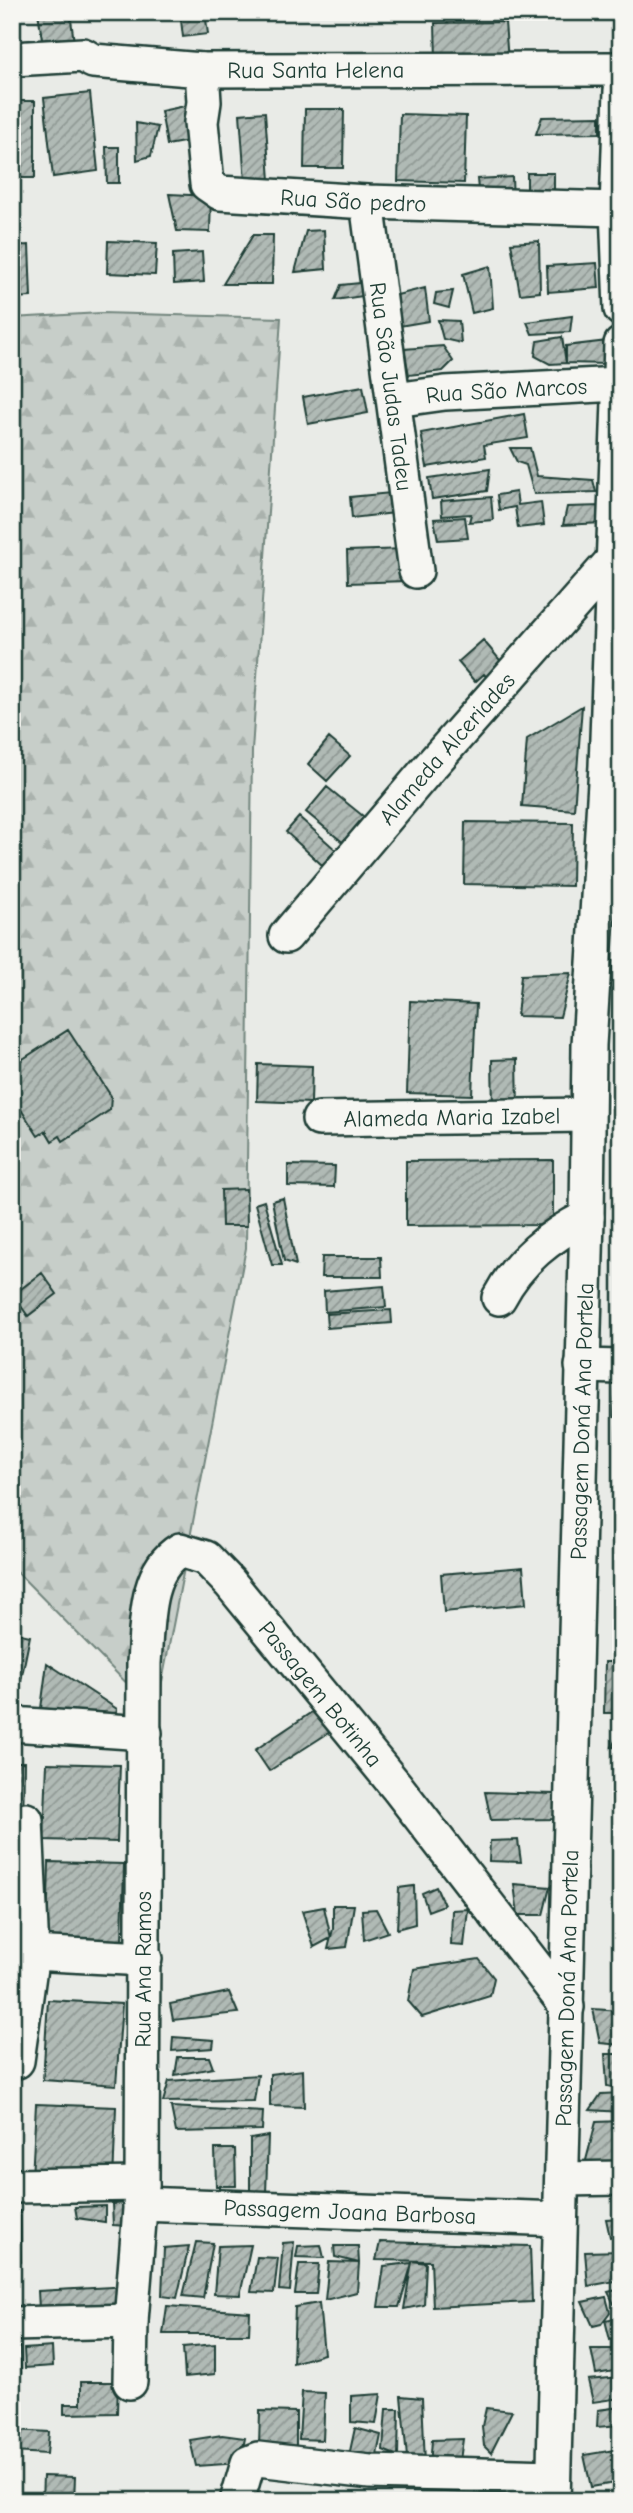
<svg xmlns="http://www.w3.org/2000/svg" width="633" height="2513" font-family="'Comic Neue',sans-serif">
	<defs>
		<pattern id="forest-firs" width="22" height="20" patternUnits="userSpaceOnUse" patternTransform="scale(1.75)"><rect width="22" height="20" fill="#c7cec9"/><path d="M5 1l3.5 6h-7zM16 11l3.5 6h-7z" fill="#aab2ad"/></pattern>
		<pattern id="building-hatch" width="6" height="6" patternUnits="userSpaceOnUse" patternTransform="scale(1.75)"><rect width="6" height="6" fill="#b0bab5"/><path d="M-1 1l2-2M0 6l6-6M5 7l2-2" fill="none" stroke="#8f9894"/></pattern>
	</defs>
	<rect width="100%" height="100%" fill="#e9ebe7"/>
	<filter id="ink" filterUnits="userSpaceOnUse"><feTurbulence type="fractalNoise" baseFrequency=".0143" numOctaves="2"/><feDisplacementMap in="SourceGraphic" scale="14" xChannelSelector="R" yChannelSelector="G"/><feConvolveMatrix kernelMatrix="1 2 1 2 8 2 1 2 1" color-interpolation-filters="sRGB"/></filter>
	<g filter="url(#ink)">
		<!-- forest -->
		<path fill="url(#forest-firs)" stroke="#73867e" stroke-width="2" d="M101,313l180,5 -29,433 -6,497 -90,465 -144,-146v-1249z"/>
		<!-- building -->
		<path fill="url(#building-hatch)" stroke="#1f3d34" stroke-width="2" d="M38,12h32l4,30 -31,4z
			M180,12h25l3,22 -25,3z
			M505,22l3,39 -72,-1 -1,-37z
			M90,93l8,78 -45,6 -9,-79z
			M14,101h21v77h-21z
			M204,102l7,35 -44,8 -6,-34z
			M305,109h39l-1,59h-39z
			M265,112l5,68 -25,2 -5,-68z
			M400,114l66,2 -2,67 -66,-2z
			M600,116v17l-64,1 6,-17z
			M136,123l22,4 -7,29 -14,4z
			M106,147h13v36h-12z
			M527,173h27v24h-27z
			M512,177l1,24 -34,-1 -2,-21z
			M169,194l42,2 -1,36 -33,-1z
			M324,230l2,39 -31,3 11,-41z
			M253,235h20l-1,49h-49z
			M108,241l49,2 -2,32 -48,-2z
			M539,241l1,51 -20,2 -9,-51z
			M29,245l2,52 -19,1v-52z
			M202,252l2,30 -30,2 -1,-30z
			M597,263l2,25 -51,4 -1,-26z
			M490,266l3,42 -21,5 -9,-39z
			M369,282l1,13 -35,5 6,-15z
			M425,288l4,33 -30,5 -2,-31z
			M453,291l-4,17 -15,-4 2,-11z
			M572,316l-2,16 -38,2 -5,-12z
			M438,320l21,1 2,22 -18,-4z
			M562,337l4,26 -16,1 -15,-8 2,-15z
			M608,341v23l-42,-1v-17z
			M443,346l10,15 -10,10 -34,4 -5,-26z
			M363,386l5,27 -60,11 -5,-27z
			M524,414l4,24 -44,7 2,12 -59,10 -6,-34z
			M510,448h20l7,28 56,4 3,12 -62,2 -8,-29 -9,-3z
			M490,469l-3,22 -55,8 -3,-21z
			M401,492l2,20 -51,6 -2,-21z
			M516,492l2,13 23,-3 3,23 -26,3 -3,-21 -16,3 -2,-15z
			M491,497l2,23 -24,2 2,-8 -29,2 -1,-15z
			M602,506l1,17 -40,2 4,-18z
			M465,517l3,21 -30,2 -4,-21z
			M405,549l1,32 -58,2 -1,-32z
			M483,640l27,32 -16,14 -10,-12 -9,8 -17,-20z
			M582,706l-8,104 -52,-4 5,-67z
			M329,738l21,18 -23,25 -19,-17z
			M327,787l46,37 -22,25 -45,-37z
			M299,817l37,33 -14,15 -36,-33z
			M465,822l108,1 -1,63 -108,-2z
			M571,973l-11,44 -43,-1 4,-41z
			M410,1001l66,3 -4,91 -65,-2z
			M68,1030l43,66 -1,14 -47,31 -3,-5 -8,5 -6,-10 -8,5 -20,-31 -6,4v-43z
			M517,1059l1,49 -25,1 -1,-49z
			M258,1064l54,2 -1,37 -54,-2z
			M553,1160v65l-147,1v-65z
			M288,1165l47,1 -1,21 -46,-1z
			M246,1189l1,37h-25l-1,-36z
			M283,1198l13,67 -12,-4 -12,-60z
			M264,1201l18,64h-10l-17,-61z
			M322,1257h59l1,20h-61z
			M42,1273l15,21 -29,22 -15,-21z
			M620,1273h1v36h-3z
			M384,1286l2,21 -61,5 -1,-21z
			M391,1310l1,13 -65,5 -1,-14z
			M616,1377l5,1v39h-7z
			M617,1423h4v29l-5,-1z
			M523,1567l3,37 -82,8 -3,-38z
			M12,1632l18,4 -17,84h-1z
			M605,1662h16v51h-17z
			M47,1663l70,46 -2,17 -75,-10z
			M318,1708l15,22 -64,41 -14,-21z
			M621,1729v19l-9,-1z
			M12,1762h12l-1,75h-11z
			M47,1763l73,2 -3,77 -73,-2z
			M485,1792l70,2 4,25 -68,1z
			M518,1840l3,22 -32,-1 1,-20z
			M49,1862l75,2 -2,77 -75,-2z
			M514,1884l36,3 -7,28h-25z
			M414,1886l1,38 -18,5 2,-41z
			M436,1887l8,18 -16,6 -6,-18z
			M333,1905h21l-7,42 -19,2 5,-20z
			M324,1907l7,31 -17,9 -12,-36z
			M376,1909l12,23 -24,8 -2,-30z
			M468,1909l-4,37 -13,-1 1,-35z
			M479,1959l15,19 -4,18 -68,21 -14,-16 6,-32z
			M229,1992l9,21 -65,7 -3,-16z
			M48,2000l74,4 -6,81 -73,-5z
			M593,2009l28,2v34l-21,-2z
			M173,2037l41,3 -1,8 -41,3z
			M605,2054h16v35l-14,-3z
			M178,2057h31l4,11 -38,7z
			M303,2070l1,37 -34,-1v-32z
			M258,2075l-4,26 -91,1 6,-21z
			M621,2093v19l-31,-2 11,-16z
			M36,2104l80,3 -3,75 -81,-4z
			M171,2107l92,5 -1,18 -86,2z
			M621,2121l-6,42 -30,1 11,-42z
			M268,2136l-2,57 -16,1v-55z
			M215,2149h20l1,37h-20z
			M130,2203l-3,23 -14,-1 -1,-21z
			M105,2206v16l-28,-4 -2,-11z
			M12,2211h8l1,51 -9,1z
			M621,2218v20l-11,-1 -4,-18z
			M196,2242l17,1 -10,55 -20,-2z
			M294,2242l-4,49 -11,-1 4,-47z
			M380,2242l150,4 2,56 -99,5 -2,-46 -55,-1z
			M251,2245l-11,50 -26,-1 4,-48z
			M321,2245l3,13 -28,-1 2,-11z
			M189,2246l-12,52 -15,-2 2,-48z
			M334,2246h24l1,17 -24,-6z
			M621,2251v29l-33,6 -3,-34z
			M257,2257l21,1 -4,35 -23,-1z
			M412,2261l14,2 -2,42 -20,4z
			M329,2262l30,1 -2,29 -32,8z
			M412,2263l-13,44h-21l6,-41z
			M299,2264h20l-3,30h-21z
			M130,2286l1,29 -92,-6 -1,-18z
			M621,2289v15h-7l-6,-12z
			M606,2297l4,15 -9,12 -8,2 -11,-24z
			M319,2303l5,51 -31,9 2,-56z
			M167,2306l83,6 -1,22h-86z
			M621,2317v20l-11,3 -5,-20z
			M215,2344v30l-30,3 -2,-30z
			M12,2347h8l1,26h-9z
			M52,2347l1,19 -28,2 -1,-19z
			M591,2349h30v21l-25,4z
			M621,2377v21l-28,4 -5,-22z
			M81,2382h37l-1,31 -53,1v-10h17z
			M302,2392l23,1 -2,47 -24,-1z
			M381,2394l-5,30 -25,-2v-26z
			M401,2396l21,2 3,64 -18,-5z
			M621,2407v18l-24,2 1,-17z
			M486,2408l26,3 -21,42 -7,-7 -2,-20z
			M386,2409h13l-1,47 -15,-6z
			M260,2411l36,1v35l-37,-1z
			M355,2428l26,7 -7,35 -27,-5z
			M14,2430l35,2 -2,22 -34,-2z
			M222,2435l23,3 -5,25 -44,3 -6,-26z
			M463,2439l-4,28h-29l2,-27z
			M621,2449v33l-30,5 -7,-32z
			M43,2476l32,1 -1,24h-32z
			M12,2495l17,3v3h-17z"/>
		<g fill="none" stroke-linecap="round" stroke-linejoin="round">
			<defs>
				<g id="minor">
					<path id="s1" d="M12,59l71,-4 10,6 109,9 419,-1"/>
					<path id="s2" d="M202,70l2,32 -3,20 6,62 13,9 147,9 250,7"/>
					<path d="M621,90l-4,119 4,100"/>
					<path id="s3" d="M367,202l49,369"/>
					<path id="s4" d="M395,400l50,-7 174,-9"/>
					<path id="s5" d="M286,936l141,-166 184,-208"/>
					<path id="s6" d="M319,1119l267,-4"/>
					<path d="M499,1298c20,-38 51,-62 88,-81"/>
					<path d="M582,1366l39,1"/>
					<path d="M12,1724l133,9"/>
					<path d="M12,1952l133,7"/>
					<path d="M17,2061l15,-108 -6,-133"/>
					<path d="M563,2179l58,-1"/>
					<path d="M12,2186l130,-2"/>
					<path id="s7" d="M140,2204l420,15"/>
					<path d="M12,2324l119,-3"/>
					<path id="s8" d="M130,2382l1,-61 11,-137 2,-521c3,-38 0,-91 36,-113l26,8 24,25 167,204 170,220"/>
					<path d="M237,2501l11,-38 10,-4 112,13 183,5"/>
					<path id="s9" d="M553,2501l34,-1284 2,-172 17,-279 15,-422"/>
				</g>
			</defs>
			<!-- minor casing -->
			<use href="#minor" stroke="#1f3d34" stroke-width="38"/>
			<!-- minor -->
			<use href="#minor" stroke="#f6f6f2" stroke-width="33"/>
		</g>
	</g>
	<g text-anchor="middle" stroke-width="6" stroke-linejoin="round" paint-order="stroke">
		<!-- street labels -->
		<g font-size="23" fill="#1f3d34" stroke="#f6f6f2">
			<text dy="8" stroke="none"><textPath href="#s1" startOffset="306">Rua Santa Helena</textPath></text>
			<text dy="8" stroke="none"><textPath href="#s2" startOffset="264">Rua São pedro</textPath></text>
			<text dy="8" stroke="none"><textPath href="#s3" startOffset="186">Rua São Judas Tadeu</textPath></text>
			<text dy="8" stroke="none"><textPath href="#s4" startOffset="112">Rua São Marcos</textPath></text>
			<text dy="8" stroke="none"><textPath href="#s5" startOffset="247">Alameda Alceriades</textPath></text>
			<text dy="8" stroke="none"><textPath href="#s6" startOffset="133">Alameda Maria Izabel</textPath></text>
			<text dy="8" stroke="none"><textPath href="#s9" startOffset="1080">Passagem Doná Ana Portela</textPath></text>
			<text dy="8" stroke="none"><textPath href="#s8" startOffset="1048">Passagem Botinha</textPath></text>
			<text dy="8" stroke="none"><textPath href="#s8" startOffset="413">Rua Ana Ramos</textPath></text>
			<text dy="8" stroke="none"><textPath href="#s9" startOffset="513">Passagem Doná Ana Portela</textPath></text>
			<text dy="8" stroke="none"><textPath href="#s7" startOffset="210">Passagem Joana Barbosa</textPath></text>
		</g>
	</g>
	<!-- margin -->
	<rect width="633" height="2513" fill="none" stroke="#f6f6f2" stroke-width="42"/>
	<rect x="21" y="21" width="591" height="2471" fill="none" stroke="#1f3d34" stroke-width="2.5" filter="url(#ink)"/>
</svg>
